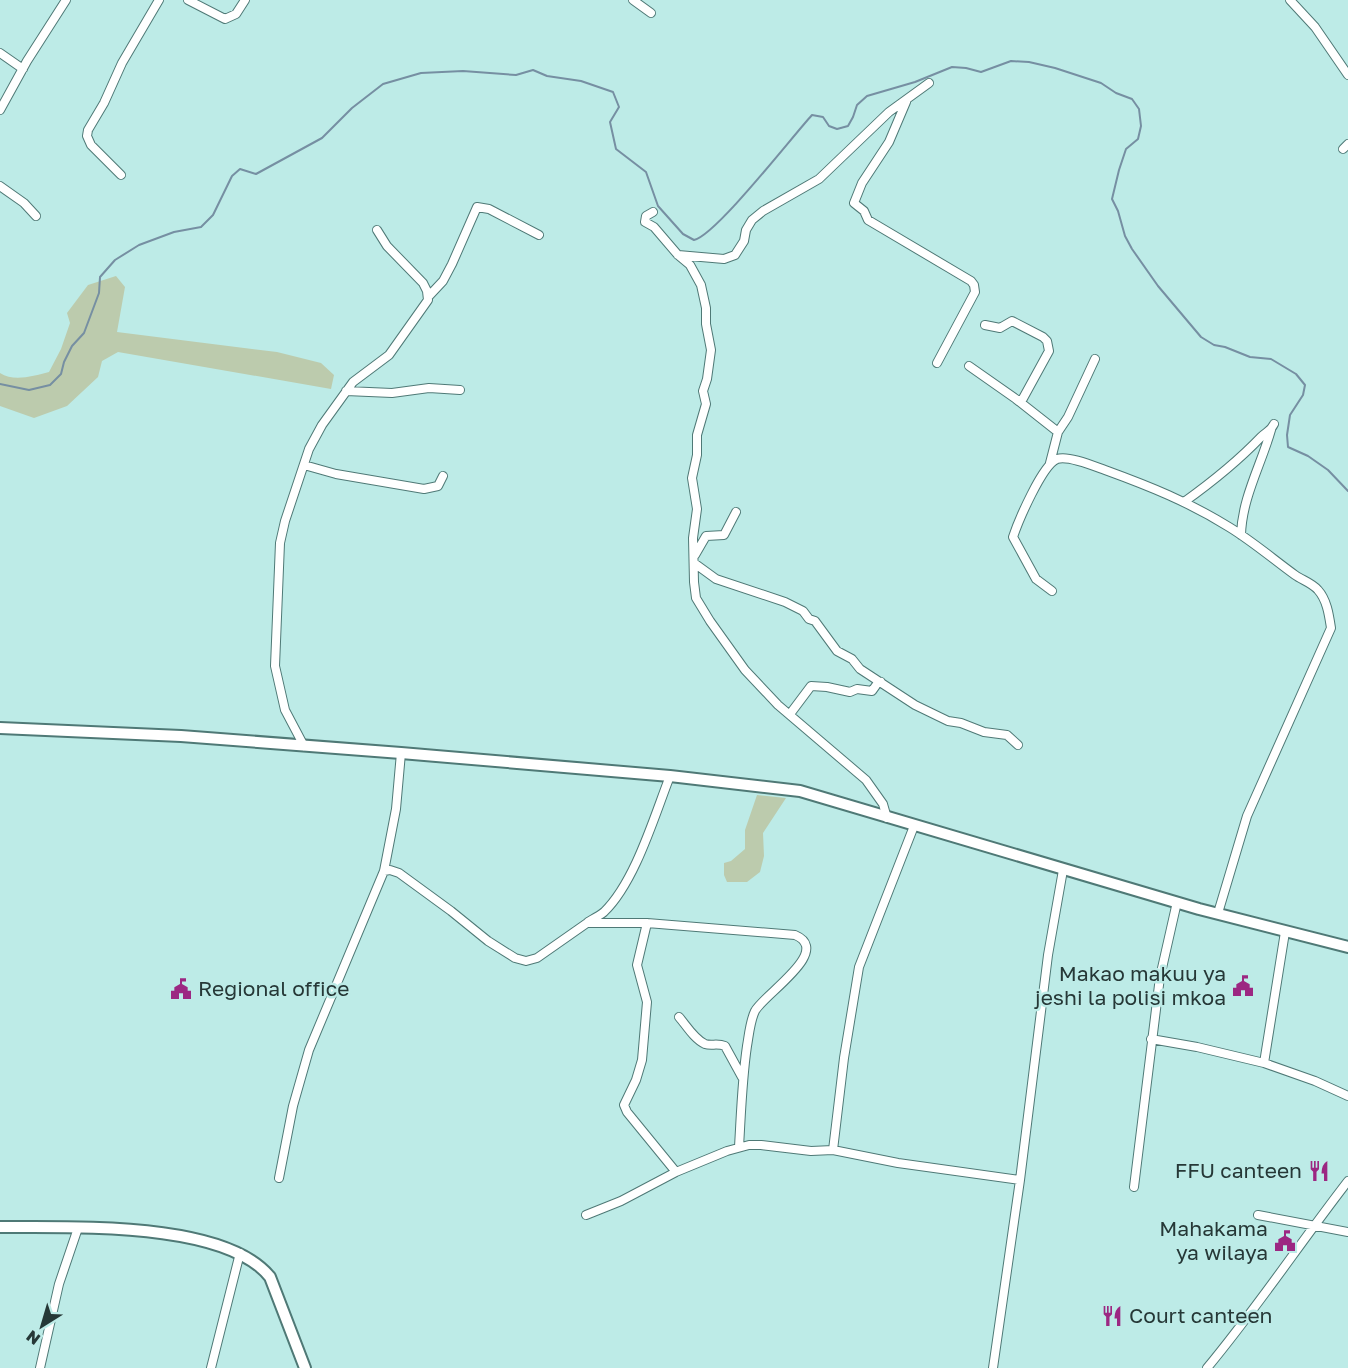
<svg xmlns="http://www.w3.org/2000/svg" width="1348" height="1368" font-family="'Golos Text',sans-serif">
	<rect width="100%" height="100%" fill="#bdebe7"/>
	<!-- green -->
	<path fill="#bccbad" d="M116,276l9,11 -8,45 160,20 44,11 13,12 -3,14 -213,-37 -16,9 -4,16 -31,29 -33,12 -34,-12v-33c14,9 33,3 49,-1l12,-23 9,-26 -3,-10 21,-28z
		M757,795l29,3 -23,35 1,23 -4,16 -13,10h-20l-3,-7v-12l7,-2 14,-12v-19z"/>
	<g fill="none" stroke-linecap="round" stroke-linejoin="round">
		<!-- stream -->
		<path stroke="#768fa2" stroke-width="2" d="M0,384l29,6 21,-5 11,-11 3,-12 8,-16 12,-13 15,-40 1,-16 15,-17 24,-15 35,-13 27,-5 12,-12 19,-39 8,-7 16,5 66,-36 30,-30 31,-24 38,-11 42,-2 53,4 17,-5 14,6 34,5 32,11 6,15 -9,15 6,27 30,23 12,34 25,28 11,6c22,-5 97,-102 118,-125l11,2 6,9 8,3 11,-3 5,-9 4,-12 10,-9 48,-14 37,-15 14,1 15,4 30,-11 18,1 26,6 46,15 15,10 16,6 7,10 2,17 -3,13 -12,10 -7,21 -7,29 6,12 7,25 7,13 26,37 43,51 13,8 11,2 25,10 21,2 25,15 9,11 -2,10 -13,20 -3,20 1,12 20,9 20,14 20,21"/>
		<defs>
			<path id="street" d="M188,0l37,19 11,-5 9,-14
				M633,0l18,13
				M1290,0l25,27 33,48
				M0,53l23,16
				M906,102l-17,40 -27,41 -8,20 10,8 4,9 103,61 3,4 1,7 -38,71
				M0,110l27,-49 39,-61
				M1343,149l5,-5
				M121,175l-30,-30 -4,-9 1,-6 16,-27 18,-40 37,-63
				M0,186l24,17 12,13
				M653,212l-7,4 -1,6 9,5 24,28 12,10 11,20 5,23v16l5,26 -4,29 -4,12 3,13 -9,31v20l-5,23 5,31 -4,29 1,44 2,16 14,23 35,49 33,35 88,75 17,24 4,14
				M678,255l46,4 11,-4 9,-14 2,-11 6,-10 11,-9 56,-32 70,-67 40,-29
				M428,297l15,-16 9,-17 25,-57 12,2 50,26
				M985,325l15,3 12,-7 31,16 4,4 2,10 -28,51
				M969,366l47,33 42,33
				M346,391l46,2 37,-5 31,2
				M1050,463l8,-31 10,-15 27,-58
				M304,465l32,9 88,15 14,-3 5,-10
				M1184,502c28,-20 53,-40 77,-65 5,-5 10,-6 13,-13
				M1241,535c1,-37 20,-70 30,-105
				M695,555l11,-19 18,-1 12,-23
				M694,563l22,16 69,23 18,9 6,8 6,2 22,30 15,8 8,10 55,36 33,16 13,2 23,9 23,3 11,10
				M1052,591l-16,-12 -23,-42c5,-15 29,-72 44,-78 11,-4 37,7 48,11 44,16 84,32 124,57 23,14 44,32 66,48 7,5 17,8 23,15 9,10 11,25 13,38l-84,188 -29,97
				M790,714l21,-28 16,1 23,5 7,-3 15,2 5,-7 4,-2
				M304,746l-19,-36 -10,-44 5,-123 5,-22 24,-72 13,-24 31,-43 36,-27 39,-55 -1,-9 -4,-8 -36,-37 -10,-16
				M384,871l6,-1 9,3 52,38 37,30 27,17 11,3 11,-3 50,-35h60l148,12c38,16 -31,59 -40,76 -5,10 -6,24 -8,35 -5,34 -6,68 -8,101
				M588,922c5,-3 11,-6 16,-10 31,-30 50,-95 66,-136
				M647,923l-10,42 10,37 -5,58 -6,20 -12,25 3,7 49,60
				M1285,932l-21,131 51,18 33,15
				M679,1017c7,8 15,22 26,27 6,2 13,-1 20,2l17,31
				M1151,1039l46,8 67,16
				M833,1150l11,-92 15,-91 55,-141
				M279,1178l14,-72 16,-56 75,-179 12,-62 5,-56
				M1134,1187l26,-210 17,-75
				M586,1215l35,-14 55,-29 51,-21 22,-6h12l50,6 22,-1 65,13 122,17
				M1258,1215l90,17
				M40,1368l19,-84 19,-56
				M211,1368l29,-115
				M993,1368l27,-188 28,-225 15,-85
				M1207,1368c50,-60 93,-125 141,-187"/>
			<path id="secondary" d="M0,728l181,8 220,17 269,23 130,15 399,118 149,38
				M0,1227c69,1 224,-7 270,50l35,91"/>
		</defs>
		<!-- street casing -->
		<use href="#street" stroke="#4f7976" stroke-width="10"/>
		<!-- secondary casing -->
		<use href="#secondary" stroke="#4f7976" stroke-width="14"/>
		<!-- street -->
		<use href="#street" stroke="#fff" stroke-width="8"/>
		<!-- secondary -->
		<use href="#secondary" stroke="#fff" stroke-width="10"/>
	</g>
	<!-- icons -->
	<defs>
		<symbol id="civic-bare" viewBox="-9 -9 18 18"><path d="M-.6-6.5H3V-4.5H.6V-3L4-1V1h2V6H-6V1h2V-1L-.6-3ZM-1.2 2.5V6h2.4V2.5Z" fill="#9c2782" stroke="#bdebe7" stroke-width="2.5" paint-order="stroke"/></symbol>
		<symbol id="restaurant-bare" viewBox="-9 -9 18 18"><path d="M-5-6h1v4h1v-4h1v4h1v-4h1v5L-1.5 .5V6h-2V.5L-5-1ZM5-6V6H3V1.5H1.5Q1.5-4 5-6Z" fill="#9c2782" stroke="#bdebe7" stroke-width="2.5" paint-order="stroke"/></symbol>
	</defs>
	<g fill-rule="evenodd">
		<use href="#civic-bare" x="1228" y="971" width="30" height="30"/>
		<use href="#civic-bare" x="166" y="974" width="30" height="30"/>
		<use href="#restaurant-bare" x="1304" y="1156" width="30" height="30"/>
		<use href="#civic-bare" x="1270" y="1226" width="30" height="30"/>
		<use href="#restaurant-bare" x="1097" y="1301" width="30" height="30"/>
	</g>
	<g text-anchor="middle" stroke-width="5" stroke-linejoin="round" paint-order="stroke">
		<!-- poi labels -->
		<g font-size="21" fill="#263837" stroke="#bdebe7" text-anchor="end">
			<text x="1226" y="981">Makao makuu ya<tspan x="1226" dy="24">jeshi la polisi mkoa</tspan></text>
			<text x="198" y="996" text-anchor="start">Regional office</text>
			<text x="1302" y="1178">FFU canteen</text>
			<text x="1268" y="1236">Mahakama<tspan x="1268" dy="24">ya wilaya</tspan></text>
			<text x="1129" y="1323" text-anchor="start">Court canteen</text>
		</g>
	</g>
	<!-- north arrow -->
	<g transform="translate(42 1326) rotate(217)" stroke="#bdebe7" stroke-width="4.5" paint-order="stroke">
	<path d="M0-4.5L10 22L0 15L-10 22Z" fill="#263837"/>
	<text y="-9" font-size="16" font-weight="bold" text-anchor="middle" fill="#263837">N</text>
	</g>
</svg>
